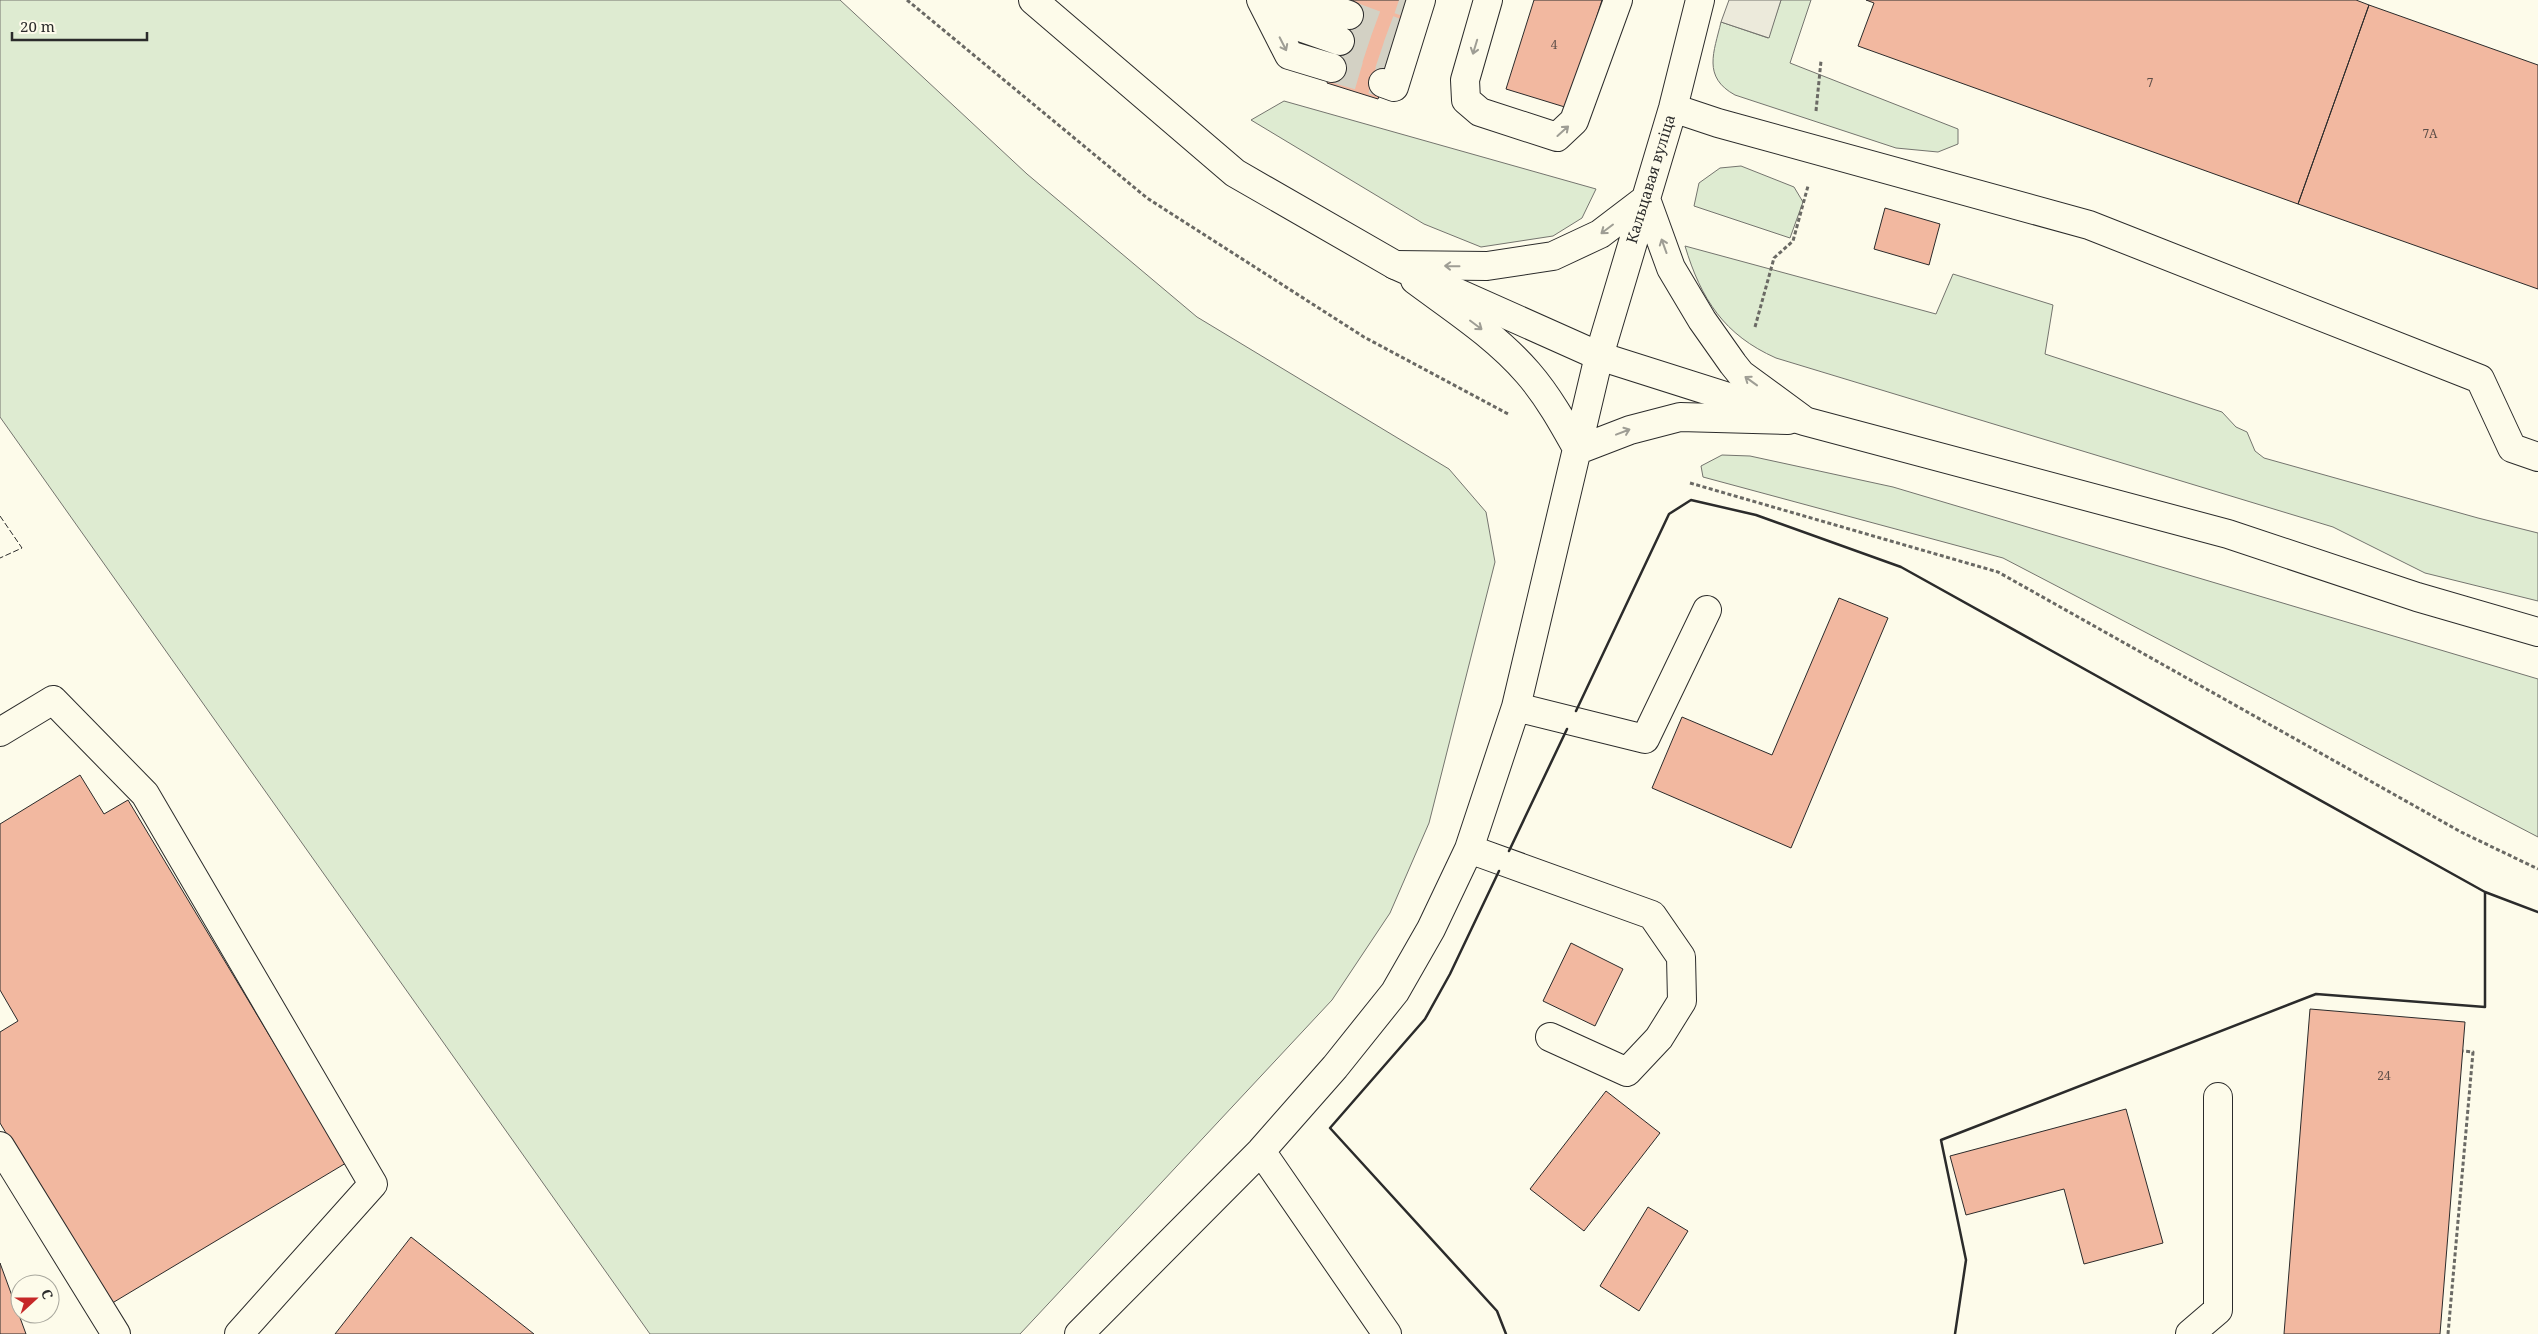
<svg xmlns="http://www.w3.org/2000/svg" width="2538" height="1334" font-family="'Noto Serif',serif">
	<rect width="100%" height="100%" fill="#fdfbea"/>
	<!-- green -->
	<path fill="#deebd1" stroke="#74746e" d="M0,0h840l187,174 170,143 252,152 37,43 9,50 -66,261 -39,90 -58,87 -312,334h-370l-650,-917z
		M1781,0h30l-21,63 168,66v15l-20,8 -42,-4 -161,-53c-33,-18 -21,-43 -14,-73l47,16z
		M1284,101l312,88 -14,29 -29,18 -72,11 -57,-23 -173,-104z
		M1741,166l53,21 9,15 -13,36 -96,-32 5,-23 21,-15z
		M1685,246l251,68 17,-40 100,31 -8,49 177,58 14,15 11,5 8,19 9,7 214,60 60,15v68l-113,-28 -92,-46 -557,-169c-52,-23 -75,-59 -91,-112z
		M1722,455l28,1 143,31 645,192v158l-535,-279 -300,-81 -2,-11z"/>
	<!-- parking -->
	<path fill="#eceadb" stroke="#74746e" d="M1729,0h52l-12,38 -48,-16z"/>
	<!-- building -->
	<path fill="#f2b8a0" stroke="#2b2b2b" d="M1353,0h56l-31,99 -51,-16z
		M1534,0h68l-34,108 -62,-19z
		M1866,0h490l13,5 -71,199 -440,-158 16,-43z
		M2369,5l169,60v224l-240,-85z
		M1885,208l55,16 -11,41 -55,-16z
		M1839,598l49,20 -97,230 -139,-60 30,-71 90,38z
		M80,775l24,39 24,-14 218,363 -237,142 -109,-182v-91l18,-11 -18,-31v-166z
		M1571,943l52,26 -28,57 -52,-25z
		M2310,1009l155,13 -25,312h-156z
		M1606,1091l54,42 -76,98 -54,-42z
		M2126,1109l37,134 -79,21 -20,-75 -98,26 -16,-59z
		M1648,1207l40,24 -49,80 -39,-25z
		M411,1237l123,97h-199z
		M0,1263l26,71h-26z"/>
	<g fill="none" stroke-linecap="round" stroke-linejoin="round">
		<!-- minor-tunnel -->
		<path stroke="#d3d1c4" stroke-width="28" stroke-dasharray="28 14" stroke-linecap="butt" d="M1399,0l9,3
			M1349,15l49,18
			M1340,41l51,17
			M1332,68l51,15"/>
		<defs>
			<path id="minor" d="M1261,0l28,55 43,13
				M1278,0l22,27 40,14
				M1304,0l45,15
				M1488,0l-23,80 1,20 14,12 77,25 17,-16 44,-121
				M1383,83l11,4 27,-87
				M1673,108l45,15 371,102 391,154 32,69 26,9
				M1646,199l25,69 31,52 31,44 8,10 60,44
				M1395,265l92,1 66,-10 47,-22 46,-35
				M1415,280c39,29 81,56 113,93 20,23 35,50 50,77
				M1578,450l52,-20 50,-13 108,3
				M1516,707l129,32 62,-129
				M0,732l53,-32 92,94 228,390 -134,150
				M1469,849l183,66 29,42 1,44 -23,37 -32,34 -77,-35
				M0,1146l116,188
				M1261,1151l126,183
				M1079,1334l182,-183 74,-84 60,-75 36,-63 38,-80 47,-142 83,-351 74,-248 27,-108
				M2190,1334l28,-24v-213"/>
			<path id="highway" d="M1033,0l202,173 160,92 204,91 205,65 424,113 189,63 121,35"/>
		</defs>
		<!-- minor casing -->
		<use href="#minor" stroke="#2b2b2b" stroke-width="30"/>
		<!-- highway casing -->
		<use href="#highway" stroke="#2b2b2b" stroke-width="30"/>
		<!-- path -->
		<path stroke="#6a6964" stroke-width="3" stroke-dasharray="4 2.5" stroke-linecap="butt" d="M907,0l240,198 217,139 146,78
			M1816,111l5,-50
			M1755,327l19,-69 19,-17 15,-55
			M1690,483l308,89 463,260 77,37
			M2448,1334l25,-282 -10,-1"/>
		<!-- minor -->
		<use href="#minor" stroke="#fdfbea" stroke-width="28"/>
		<!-- highway -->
		<use href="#highway" stroke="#fdfbea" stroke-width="28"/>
		<!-- fence -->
		<path stroke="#2b2b2b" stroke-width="1" stroke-dasharray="6 2.5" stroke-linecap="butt" d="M0,516l22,32 -22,10"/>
		<!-- wall -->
		<path stroke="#2b2b2b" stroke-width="2.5" d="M1576,711l93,-197 22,-14 65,15 145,52 584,325v115l-169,-13 -375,146 25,120 -11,74
			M1509,851l58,-122
			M1499,871l-49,103 -25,45 -95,109 167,183 9,23
			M2485,892l53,20"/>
	</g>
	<!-- one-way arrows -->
	<defs><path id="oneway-shaft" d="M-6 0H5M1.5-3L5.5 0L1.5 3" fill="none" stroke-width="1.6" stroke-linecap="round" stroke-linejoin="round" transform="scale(1.25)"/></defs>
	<g stroke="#9e9d94">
		<use href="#oneway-shaft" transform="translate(1283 44) rotate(63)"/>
		<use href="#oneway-shaft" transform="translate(1475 47) rotate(107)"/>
		<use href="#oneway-shaft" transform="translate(1563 131) rotate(-42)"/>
		<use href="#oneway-shaft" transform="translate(1607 229) rotate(143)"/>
		<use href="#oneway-shaft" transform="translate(1664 246) rotate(-110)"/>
		<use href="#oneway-shaft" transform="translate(1452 266) rotate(-179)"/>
		<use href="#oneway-shaft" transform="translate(1476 325) rotate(37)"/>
		<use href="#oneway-shaft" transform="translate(1751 381) rotate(-144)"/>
		<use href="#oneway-shaft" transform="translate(1623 432) rotate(-21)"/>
	</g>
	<g text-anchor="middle" stroke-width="4" stroke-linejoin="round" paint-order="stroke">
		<!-- number labels -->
		<g font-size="12" fill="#5d4e48">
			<text x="1554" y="49">4</text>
			<text x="2150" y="87">7</text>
			<text x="2430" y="138">7А</text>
			<text x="2384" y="1080">24</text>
		</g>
		<!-- street labels -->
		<g font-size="15" fill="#2b2b2b" stroke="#fdfbea">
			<text transform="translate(1651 179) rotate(-73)" y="5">Кальцавая вуліца</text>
		</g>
	</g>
	<!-- north arrow -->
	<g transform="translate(35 1299) rotate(69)"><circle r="24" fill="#fdfbea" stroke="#a9a89e"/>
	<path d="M0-4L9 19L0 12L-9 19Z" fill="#c62828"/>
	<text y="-8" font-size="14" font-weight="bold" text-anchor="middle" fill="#2b2b2b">С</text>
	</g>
	<!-- scale -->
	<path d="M12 32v8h135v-8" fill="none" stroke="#2b2b2b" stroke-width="2.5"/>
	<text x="20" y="32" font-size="15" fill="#2b2b2b" stroke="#fdfbea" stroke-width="4" paint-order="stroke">20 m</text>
</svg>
